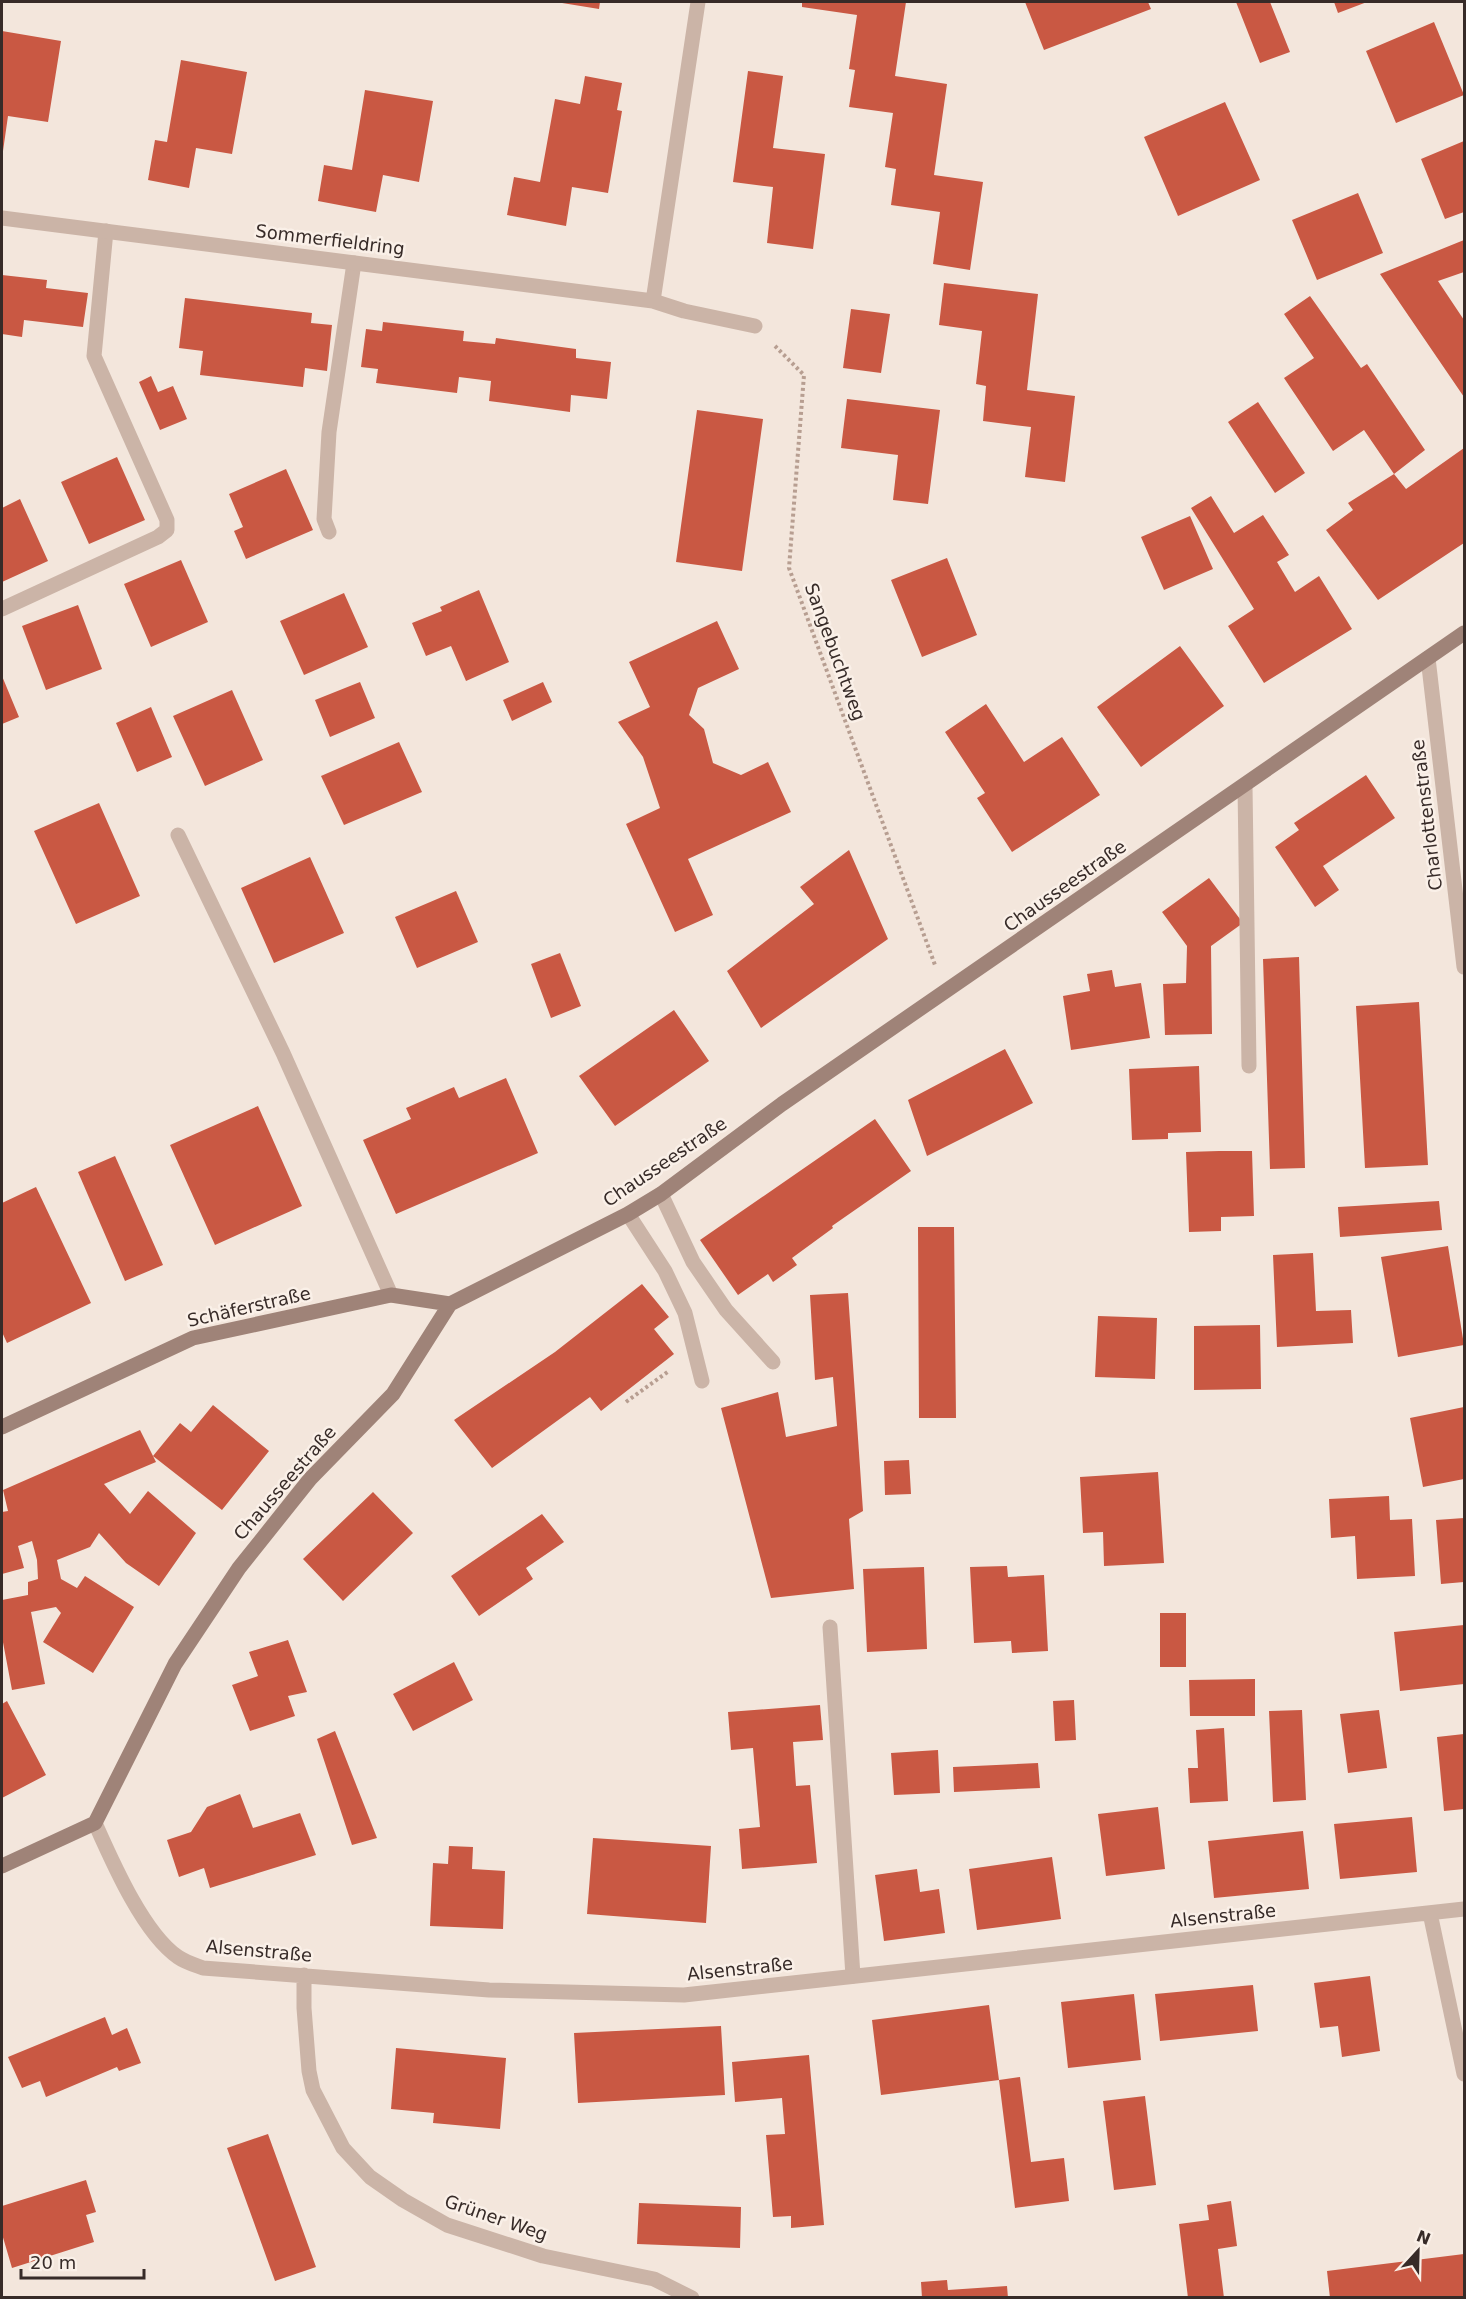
<svg xmlns="http://www.w3.org/2000/svg" width="1466" height="2299" font-family="'DejaVu Sans',sans-serif">
	<rect width="100%" height="100%" fill="#f3e6dc"/>
	<!-- building -->
	<path fill="#c95843" d="M556,2h44l-1,7z
		M802,2h104l-11,74 52,8 -13,91 49,7 -13,88 -37,-6 7,-52 -49,-7 5,-36 -11,-2 8,-54 -44,-6 6,-37 -6,-1 8,-54 -55,-8z
		M1025,2h123l3,7 -107,41z
		M1236,2h34l20,50 -30,11z
		M1334,2h33l-29,11z
		M1434,22l30,73 -68,28 -30,-72z
		M2,31l59,10 -13,81 -40,-6 -5,35z
		M181,60l66,12 -15,82 -36,-6 -7,40 -41,-8 7,-40 12,2z
		M748,71l35,5 -10,72 52,6 -12,95 -46,-6 6,-56 -40,-5z
		M585,76l37,7 -5,27 5,1 -14,82 -36,-6 -6,39 -59,-11 7,-38 26,5 15,-83 25,5z
		M365,90l68,11 -14,81 -36,-7 -7,37 -58,-11 6,-36 28,5z
		M1225,102l35,78 -82,36 -34,-79z
		M1464,141v71l-19,7 -24,-60z
		M1358,193l25,60 -66,27 -25,-60z
		M1464,240v32l-26,9 26,39v77l-84,-123z
		M2,275l45,5 -1,8 42,5 -5,34 -59,-7 -2,17 -20,-3z
		M944,283l94,11 -11,96 48,6 -10,86 -40,-5 6,-50 -48,-6 3,-35 -10,-2 6,-53 -43,-6z
		M1310,296l51,72 6,-4 58,86 -31,24 -30,-44 -31,21 -49,-73 30,-20 -30,-44z
		M185,298l127,15 -1,10 21,2 -5,46 -22,-3 -2,19 -103,-12 3,-24 -24,-3z
		M851,309l39,5 -9,59 -38,-5z
		M383,322l81,9 -1,10 32,3 1,-6 80,11v9l35,4 -4,37 -36,-4 -1,17 -81,-11 2,-20 -32,-4 -2,16 -81,-10 2,-14 -17,-2 5,-38 16,2z
		M151,376l7,16 15,-6 14,33 -27,11 -21,-48z
		M847,399l93,11 -12,94 -35,-4 5,-45 -57,-7z
		M1258,402l47,71 -30,20 -47,-71z
		M697,410l66,9 -21,152 -66,-9z
		M1464,448v95l-86,57 -52,-70 27,-20 -5,-7 46,-29 12,15z
		M117,457l28,63 -56,24 -28,-62z
		M286,469l27,61 -67,29 -12,-28 9,-4 -14,-33z
		M1211,496l23,37 29,-18 26,40 -12,7 18,30 24,-16 33,53 -88,54 -36,-57 26,-17 -63,-101z
		M20,499l28,62 -46,21v-74z
		M1190,516l23,53 -49,21 -23,-53z
		M947,558l30,77 -55,22 -31,-77z
		M181,560l27,62 -57,25 -27,-63z
		M479,590l30,72 -43,19 -15,-35 -25,10 -14,-33 30,-12 -2,-4z
		M344,593l24,54 -64,28 -24,-54z
		M78,605l24,64 -56,21 -24,-64z
		M717,621l22,48 -41,19 -9,27 15,14 9,34 28,12 27,-13 23,50 -103,47 25,56 -38,17 -49,-108 34,-16 -17,-51 -25,-35 32,-15 -21,-45z
		M1180,646l44,60 -83,61 -44,-60z
		M2,676l17,41 -17,7z
		M360,682l15,36 -45,19 -15,-37z
		M543,682l9,20 -40,19 -9,-21z
		M232,690l31,70 -58,26 -32,-70z
		M986,704l38,58 38,-25 38,58 -88,57 -35,-54 8,-5 -40,-61z
		M151,707l21,50 -35,15 -21,-49z
		M399,742l23,50 -78,33 -23,-49z
		M1366,775l29,43 -72,48 16,24 -24,17 -40,-60 24,-17 -5,-7z
		M99,803l41,93 -64,28 -42,-93z
		M849,850l39,89 -127,89 -34,-57 87,-67 -14,-17z
		M310,857l34,76 -70,30 -33,-75z
		M1209,878l34,45 -32,23 1,88 -47,1 -2,-51 23,-1 1,-37 -25,-34z
		M456,891l22,51 -61,26 -22,-51z
		M560,953l21,53 -30,12 -20,-54z
		M1299,957l6,211 -35,1 -7,-210z
		M1112,970l3,17 26,-4 9,55 -79,12 -8,-54 27,-5 -3,-17z
		M1419,1002l9,163 -63,3 -9,-162z
		M674,1010l35,51 -94,65 -36,-50z
		M1005,1049l28,54 -106,53 -19,-56z
		M1199,1066l2,66 -33,1v6l-36,1 -3,-71z
		M506,1078l32,75 -142,61 -33,-74 48,-21 -5,-11 48,-21 5,11z
		M258,1106l44,100 -87,39 -45,-100z
		M875,1119l36,52 -79,55 1,2 -41,30 5,7 -24,17 -5,-8 -30,21 -38,-55z
		M1219,1151h33l2,65 -33,1v14l-32,1 -3,-80z
		M115,1156l48,109 -38,16 -47,-109z
		M36,1187l55,116 -84,40 -5,-11v-129z
		M1439,1201l3,29 -102,7 -2,-30z
		M918,1227h36l2,191h-37z
		M1448,1246l16,99 -66,12 -17,-100z
		M1313,1253l3,58 35,-1 2,33 -76,4 -4,-92z
		M642,1284l27,33 -15,12 20,25 -73,57 -11,-14 -98,71 -38,-48 101,-68z
		M848,1293l15,218 -14,8 5,70 -83,9 -50,-190 57,-16 8,45 51,-11 -4,-49 -18,3 -5,-85z
		M1098,1316l59,2 -2,61 -60,-2z
		M1260,1325l1,64 -67,1v-64z
		M213,1405l56,46 -47,59 -69,-54 27,-33 11,9z
		M1464,1407v72l-41,8 -13,-69z
		M140,1430l16,32 -52,22 26,30 18,-23 48,42 -37,53 -33,-23 -27,-30 -9,14 -33,13 4,19 16,9 8,-12 49,31 -41,66 -50,-31 18,-29 -5,-6 -25,5 14,72 -33,6 -10,-53v-37l26,-5v-13l10,-3 -1,-19 -5,-19 -14,5 6,22 -22,6v-62l6,-1 -5,-21z
		M909,1460l2,34 -26,1 -1,-34z
		M1158,1472l6,91 -60,3 -1,-34 -20,1 -3,-56z
		M373,1492l40,41 -70,68 -40,-42z
		M1389,1496l1,24 22,-1 3,57 -58,3 -2,-43 -24,2 -2,-39z
		M542,1514l22,28 -38,26 7,11 -54,37 -28,-40z
		M1464,1518v64l-23,2 -5,-64z
		M1007,1566l1,11 36,-2 4,76 -36,2 -1,-12 -37,2 -4,-76z
		M924,1567l3,82 -60,3 -4,-83z
		M1160,1613h26v54h-26z
		M1464,1625v59l-64,7 -6,-59z
		M288,1640l19,52 -19,4 7,20 -45,15 -18,-46 26,-9 -9,-24z
		M454,1662l19,38 -60,31 -20,-37z
		M1255,1679v37h-65l-1,-36z
		M1074,1700l2,40 -21,1 -2,-40z
		M7,1701l39,74 -44,23v-94z
		M820,1705l3,35 -30,2 3,44 14,-1 7,78 -75,6 -3,-40 21,-2 -7,-79 -22,2 -3,-38z
		M1302,1710l4,90 -33,2 -4,-91z
		M1379,1710l8,58 -39,5 -8,-59z
		M1224,1728l4,73 -38,2 -2,-35h10l-2,-38z
		M335,1731l42,107 -25,7 -35,-106z
		M1464,1734v75l-20,2 -7,-74z
		M938,1750l2,43 -46,2 -3,-42z
		M1038,1763l2,25 -86,4 -1,-25z
		M240,1794l13,34 47,-15 16,42 -106,33 -6,-20 -25,9 -12,-37 24,-8 16,-25z
		M1158,1807l7,62 -59,7 -8,-62z
		M1412,1817l5,55 -77,7 -6,-55z
		M1303,1831l6,58 -95,9 -6,-57z
		M593,1838l118,8 -5,77 -119,-9z
		M449,1846l24,1 -1,22 33,2 -2,58 -73,-3 3,-63 15,1z
		M1052,1857l9,62 -84,11 -8,-61z
		M917,1869l3,23 19,-3 6,44 -61,8 -9,-66z
		M1370,1976l10,75 -38,6 -4,-31 -18,2 -6,-45z
		M1253,1985l5,46 -98,10 -5,-47z
		M1134,1994l7,66 -73,8 -7,-66z
		M989,2005l10,75 -118,15 -9,-75z
		M105,2017l7,18 15,-7 14,35 -22,8 -2,-4 -71,30 -6,-16 -18,7 -14,-31z
		M721,2026l4,69 -147,8 -4,-70z
		M396,2048l110,10 -6,71 -67,-6 1,-10 -43,-4z
		M809,2055l15,170 -33,3v-12l-18,1 -7,-82 19,-1 -3,-36 -47,4 -3,-40z
		M1020,2077l11,85 33,-4 5,43 -54,7 -16,-128z
		M1145,2096l11,89 -42,5 -11,-89z
		M268,2134l48,133 -41,14 -48,-133z
		M86,2180l10,32 -10,3 8,27 -82,26 -10,-34v-28z
		M1231,2201l6,45 -19,3 6,49h-36l-9,-74 30,-4 -2,-15z
		M639,2203l102,4 -1,41 -103,-4z
		M1464,2254v44h-134l-3,-27z
		M947,2280l1,10 59,-4 1,12h-86l-1,-16z"/>
	<g fill="none" stroke-linecap="round" stroke-linejoin="round">
		<!-- path -->
		<path stroke="#b79e91" stroke-width="4" stroke-dasharray="3 3" stroke-linecap="butt" d="M775,346l29,29 -15,193 146,397
			M626,1402l43,-31"/>
		<!-- lane -->
		<path stroke="#cbb4a7" stroke-width="15" d="M329,532l-5,-13 5,-87 25,-169
			M2,609l156,-72 9,-7v-10l-73,-164 12,-125
			M1245,786l4,280
			M178,835l105,218 108,242
			M661,1194l32,68 33,48 47,52
			M628,1214l37,57 20,42 17,68
			M830,1627l23,349"/>
		<!-- street -->
		<path stroke="#cbb4a7" stroke-width="15" d="M2,218l651,83 31,10 71,15
			M653,301l45,-299
			M1428,658l36,309
			M95,1823c17,38 48,110 83,134 7,5 17,8 25,11l286,22 195,5 780,-86
			M1430,1913l34,161
			M304,1975v33l5,63 4,19 30,58 27,29 33,23 44,25 96,31 111,23 38,19"/>
		<!-- secondary -->
		<path stroke="#9f8378" stroke-width="15" d="M2,1427l191,-89 198,-43 59,9
			M2,1866l93,-43 80,-159 64,-96 71,-89 83,-85 57,-90 178,-90 33,-20 121,-90 682,-471"/>
	</g>
	<g text-anchor="middle" stroke-width="5" stroke-linejoin="round" paint-order="stroke">
		<!-- street labels -->
		<g font-size="18" fill="#372b28" stroke="#faf0e8">
			<text transform="translate(330 240) rotate(7)" y="6">Sommerfieldring</text>
			<text transform="translate(835 652) rotate(70)" y="6">Sangebuchtweg</text>
			<text transform="translate(1427 815) rotate(-97)" y="6">Charlottenstraße</text>
			<text transform="translate(1065 886) rotate(-35)" y="6">Chausseestraße</text>
			<text transform="translate(665 1162) rotate(-34)" y="6">Chausseestraße</text>
			<text transform="translate(249 1307) rotate(-13)" y="6">Schäferstraße</text>
			<text transform="translate(285 1483) rotate(-49)" y="6">Chausseestraße</text>
			<text transform="translate(1223 1916) rotate(-6)" y="6">Alsenstraße</text>
			<text transform="translate(259 1951) rotate(5)" y="6">Alsenstraße</text>
			<text transform="translate(740 1969) rotate(-6)" y="6">Alsenstraße</text>
			<text transform="translate(496 2218) rotate(19)" y="6">Grüner Weg</text>
		</g>
	</g>
	<!-- border -->
	<rect width="1466" height="2299" fill="none" stroke="#372b28" stroke-width="6"/>
	<!-- north arrow -->
	<g transform="translate(1418 2251) rotate(22)" stroke="#faf0e8" stroke-width="4.5" paint-order="stroke">
	<path d="M0-4.5L10 22L0 15L-10 22Z" fill="#372b28"/>
	<text y="-9" font-size="16" font-weight="bold" text-anchor="middle" fill="#372b28">N</text>
	</g>
	<!-- scale -->
	<path d="M21 2269v9h123v-9" fill="none" stroke="#372b28" stroke-width="3"/>
	<text x="30" y="2269" font-size="18" fill="#372b28" stroke="#faf0e8" stroke-width="4.5" paint-order="stroke">20 m</text>
</svg>
